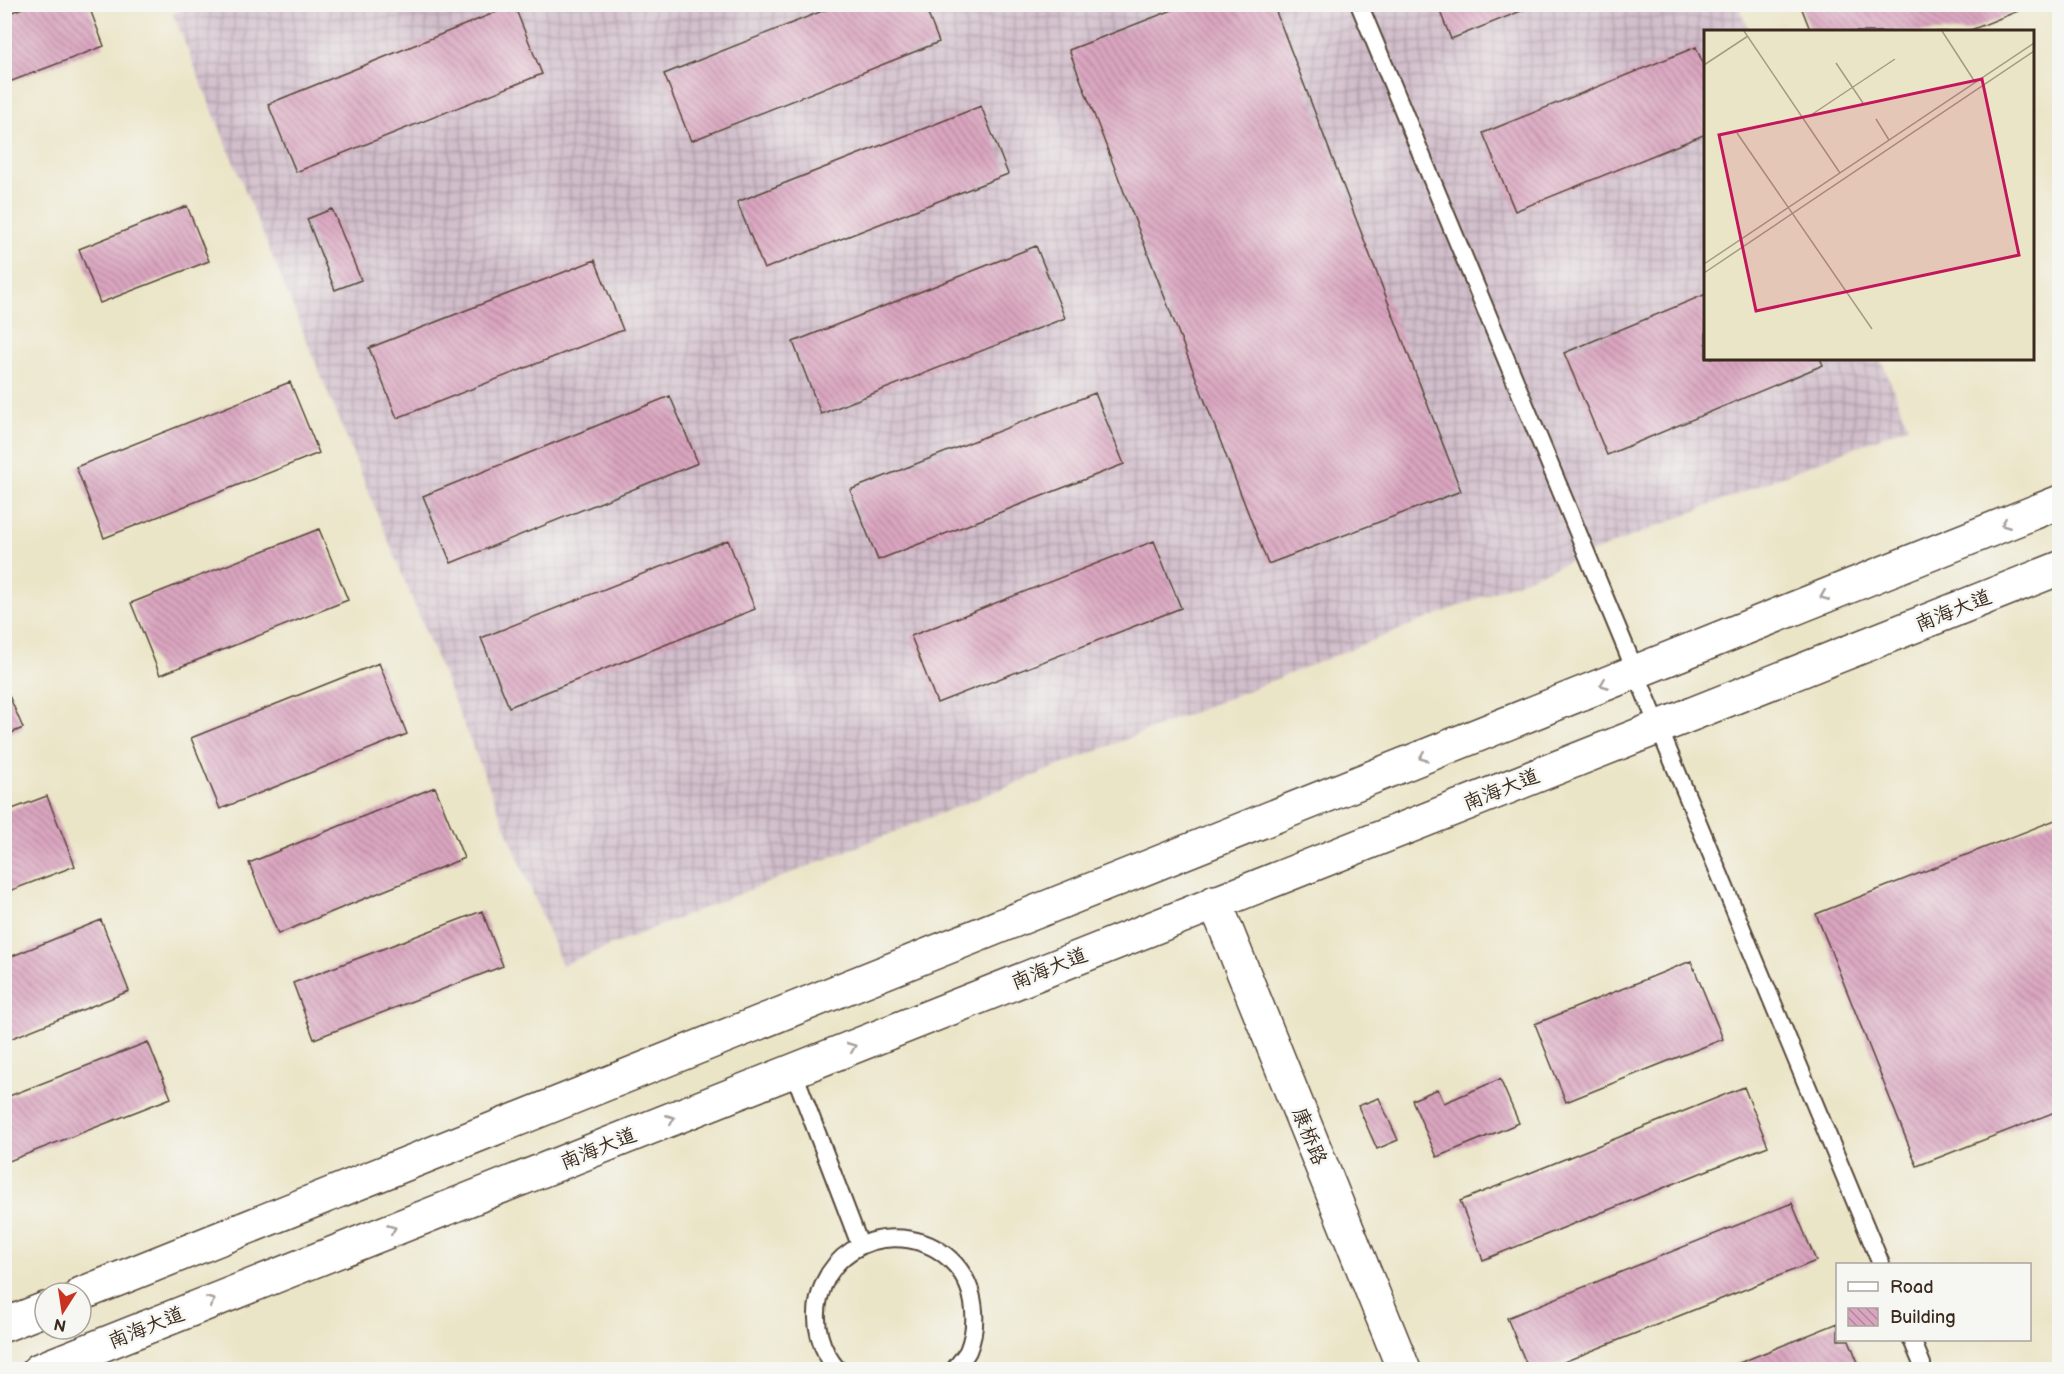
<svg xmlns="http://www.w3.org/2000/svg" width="2064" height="1374" font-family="'Balsamiq Sans','LXGW WenKai TC',sans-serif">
	<defs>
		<pattern id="industrial-grid" width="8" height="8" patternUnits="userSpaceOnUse" patternTransform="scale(1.5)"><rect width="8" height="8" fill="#d1bdcb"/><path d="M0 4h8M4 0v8" fill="none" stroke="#ab9aa4"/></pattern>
		<pattern id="building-back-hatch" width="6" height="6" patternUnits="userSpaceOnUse" patternTransform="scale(1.5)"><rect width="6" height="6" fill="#daa5c0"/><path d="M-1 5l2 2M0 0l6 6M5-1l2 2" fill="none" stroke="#b2879b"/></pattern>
	</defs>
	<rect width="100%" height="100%" fill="#f6f6f2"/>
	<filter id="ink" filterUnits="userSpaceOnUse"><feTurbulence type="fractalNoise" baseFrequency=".0167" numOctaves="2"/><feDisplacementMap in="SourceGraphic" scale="12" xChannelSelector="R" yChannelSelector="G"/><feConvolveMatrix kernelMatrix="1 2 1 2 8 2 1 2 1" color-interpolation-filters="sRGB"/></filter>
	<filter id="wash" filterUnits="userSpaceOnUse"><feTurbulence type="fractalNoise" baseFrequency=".008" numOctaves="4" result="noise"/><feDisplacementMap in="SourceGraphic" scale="24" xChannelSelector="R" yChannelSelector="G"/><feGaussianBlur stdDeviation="1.35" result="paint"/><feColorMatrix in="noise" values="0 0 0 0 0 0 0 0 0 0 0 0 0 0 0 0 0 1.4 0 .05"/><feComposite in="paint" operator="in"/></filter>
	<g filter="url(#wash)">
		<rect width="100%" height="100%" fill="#ebe5c8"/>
		<!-- industrial -->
		<path fill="url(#industrial-grid)" d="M195,4l1543,1 11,26 -43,1v326l175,1 27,67 -1346,539 -389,-951z"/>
		<g id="blocks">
			<!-- building -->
			<path fill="url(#building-back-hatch)" d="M33,4h55l16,42 -100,38v-69z
				M840,4h84l15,38 -248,99 -27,-67z
				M1188,4h85l188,487 -193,73 -199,-514z
				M1437,4h99v1l-85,34z
				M1800,4h233v1l-67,27h-155z
				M514,5l28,69 -246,98 -28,-68z
				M1696,47l10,24v63l-191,77 -32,-78z
				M981,106l27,68 -244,95 -27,-67z
				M187,206l22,55 -109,42 -21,-54z
				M332,209l29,71 -26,10 -28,-71z
				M1036,246l29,72 -244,96 -28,-72z
				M595,260l28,70 -226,88 -28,-70z
				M1706,294v64h114l3,7 -216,90 -43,-102z
				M290,382l29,71 -215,85 -28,-71z
				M1095,393l29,71 -246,96 -28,-70z
				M670,396l28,67 -247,100 -28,-67z
				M319,529l29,71 -188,75 -29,-72z
				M728,540l27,69 -246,98 -28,-69z
				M1154,541l27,67 -244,95 -26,-67z
				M379,663l28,71 -187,75 -29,-71z
				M4,684l19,44 -19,8z
				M435,787l29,71 -186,76 -29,-71z
				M47,796l28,70 -71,27v-81z
				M2060,818v292l-143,56 -101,-252z
				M482,911l21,55 -189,73 -21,-56z
				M101,920l28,71 -124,50v-82z
				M1691,961l32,78 -157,63 -31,-78z
				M148,1042l23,56 -167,65v-65z
				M1500,1079l19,44 -82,34 -25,-57 26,-11 6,14z
				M1744,1087l24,59 -285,114 -23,-59z
				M1379,1098l19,42 -21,9 -19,-43z
				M1792,1203l24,58 -272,109h-15l-22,-52z
				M1838,1323v17h11l12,30h-139z"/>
		</g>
	</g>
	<g filter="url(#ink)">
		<use href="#blocks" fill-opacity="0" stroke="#554638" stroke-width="1.5"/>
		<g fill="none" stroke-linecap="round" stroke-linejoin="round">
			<defs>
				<path id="service" d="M1359,4l522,1260
					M793,1070l67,175
					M1912,1340l10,24
					M838,1370c-18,-20 -25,-47 -19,-72 22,-87 148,-76 155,13 1,13 -1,28 -6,40 -4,7 -10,13 -14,19"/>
				<path id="minor" d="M1215,902l189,468"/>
				<path id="secondary" d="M81,1294l1979,-792
					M4,1325l41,-16
					M39,1370l2021,-802"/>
			</defs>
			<!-- service casing -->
			<use href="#service" stroke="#554638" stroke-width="20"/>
			<!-- minor casing -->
			<use href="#minor" stroke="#554638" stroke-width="36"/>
			<!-- secondary casing -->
			<use href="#secondary" stroke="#554638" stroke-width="36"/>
			<!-- service -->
			<use href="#service" stroke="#fff" stroke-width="16"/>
			<!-- minor -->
			<use href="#minor" stroke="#fff" stroke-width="33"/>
			<!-- secondary -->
			<use href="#secondary" stroke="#fff" stroke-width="33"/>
		</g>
		<!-- one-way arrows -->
		<defs><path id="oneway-chevron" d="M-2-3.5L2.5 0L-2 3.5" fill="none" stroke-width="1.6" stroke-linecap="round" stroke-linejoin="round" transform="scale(1.5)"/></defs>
		<g stroke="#a79f9a">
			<use href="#oneway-chevron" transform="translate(2005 524) rotate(158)"/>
			<use href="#oneway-chevron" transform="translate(1824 596) rotate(158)"/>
			<use href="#oneway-chevron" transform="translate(1604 684) rotate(158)"/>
			<use href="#oneway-chevron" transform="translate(1423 757) rotate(158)"/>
			<use href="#oneway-chevron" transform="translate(852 1047) rotate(-22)"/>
			<use href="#oneway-chevron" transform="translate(671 1119) rotate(-22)"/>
			<use href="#oneway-chevron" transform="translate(392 1229) rotate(-22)"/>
			<use href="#oneway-chevron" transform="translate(211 1301) rotate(-22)"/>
		</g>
	</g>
	<g text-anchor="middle" stroke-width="5" stroke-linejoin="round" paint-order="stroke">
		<!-- street labels -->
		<g font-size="20" fill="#3b2a1e" stroke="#f6f6f2">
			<text transform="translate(1953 610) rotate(-22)" y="7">南海大道</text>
			<text transform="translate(1501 789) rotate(-22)" y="7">南海大道</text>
			<text transform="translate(1049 968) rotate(-22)" y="7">南海大道</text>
			<text transform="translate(1310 1136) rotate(68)" y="7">康桥路</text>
			<text transform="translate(598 1148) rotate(-22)" y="7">南海大道</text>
			<text transform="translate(146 1327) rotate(-22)" y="7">南海大道</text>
		</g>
	</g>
	<!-- overview -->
	<g transform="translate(1704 30)">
		<rect width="330" height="330" fill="#ebe5c8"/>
		<path fill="none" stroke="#a59a84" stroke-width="1.5" d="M40,1l96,142M238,1l33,51M132,33l27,40M0,35l44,-29M107,85l84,-56M172,89l13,21M33,103l135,196M0,234l330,-221M0,243l330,-222"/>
		<path fill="#c2185b" fill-opacity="0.15" stroke="#c2185b" stroke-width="3" d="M278,49l37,176 -263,56 -37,-176z"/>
		<rect width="330" height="330" fill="none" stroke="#3b2a1e" stroke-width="3"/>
	</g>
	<!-- margin -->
	<rect width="2064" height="1374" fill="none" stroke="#f6f6f2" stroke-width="24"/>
	<!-- legend -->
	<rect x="1836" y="1263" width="195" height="78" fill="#f6f6f2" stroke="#aba49d" stroke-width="1.5"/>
	<rect x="1848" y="1282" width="30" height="9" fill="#ffffff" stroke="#aba49d" stroke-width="1.5"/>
	<text x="1890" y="1293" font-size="18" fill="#3b2a1e">Road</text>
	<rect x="1848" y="1308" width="30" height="18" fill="url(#building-back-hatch)" stroke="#aba49d" stroke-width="1.5"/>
	<text x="1890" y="1323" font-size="18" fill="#3b2a1e">Building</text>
	<!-- north arrow -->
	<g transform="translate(63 1311) rotate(192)"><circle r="28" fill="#f6f6f2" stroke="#aba49d" stroke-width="1.5"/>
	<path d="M0-4.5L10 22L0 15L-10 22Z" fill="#c8321e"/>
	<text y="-9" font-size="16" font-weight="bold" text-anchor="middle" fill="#3b2a1e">N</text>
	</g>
</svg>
